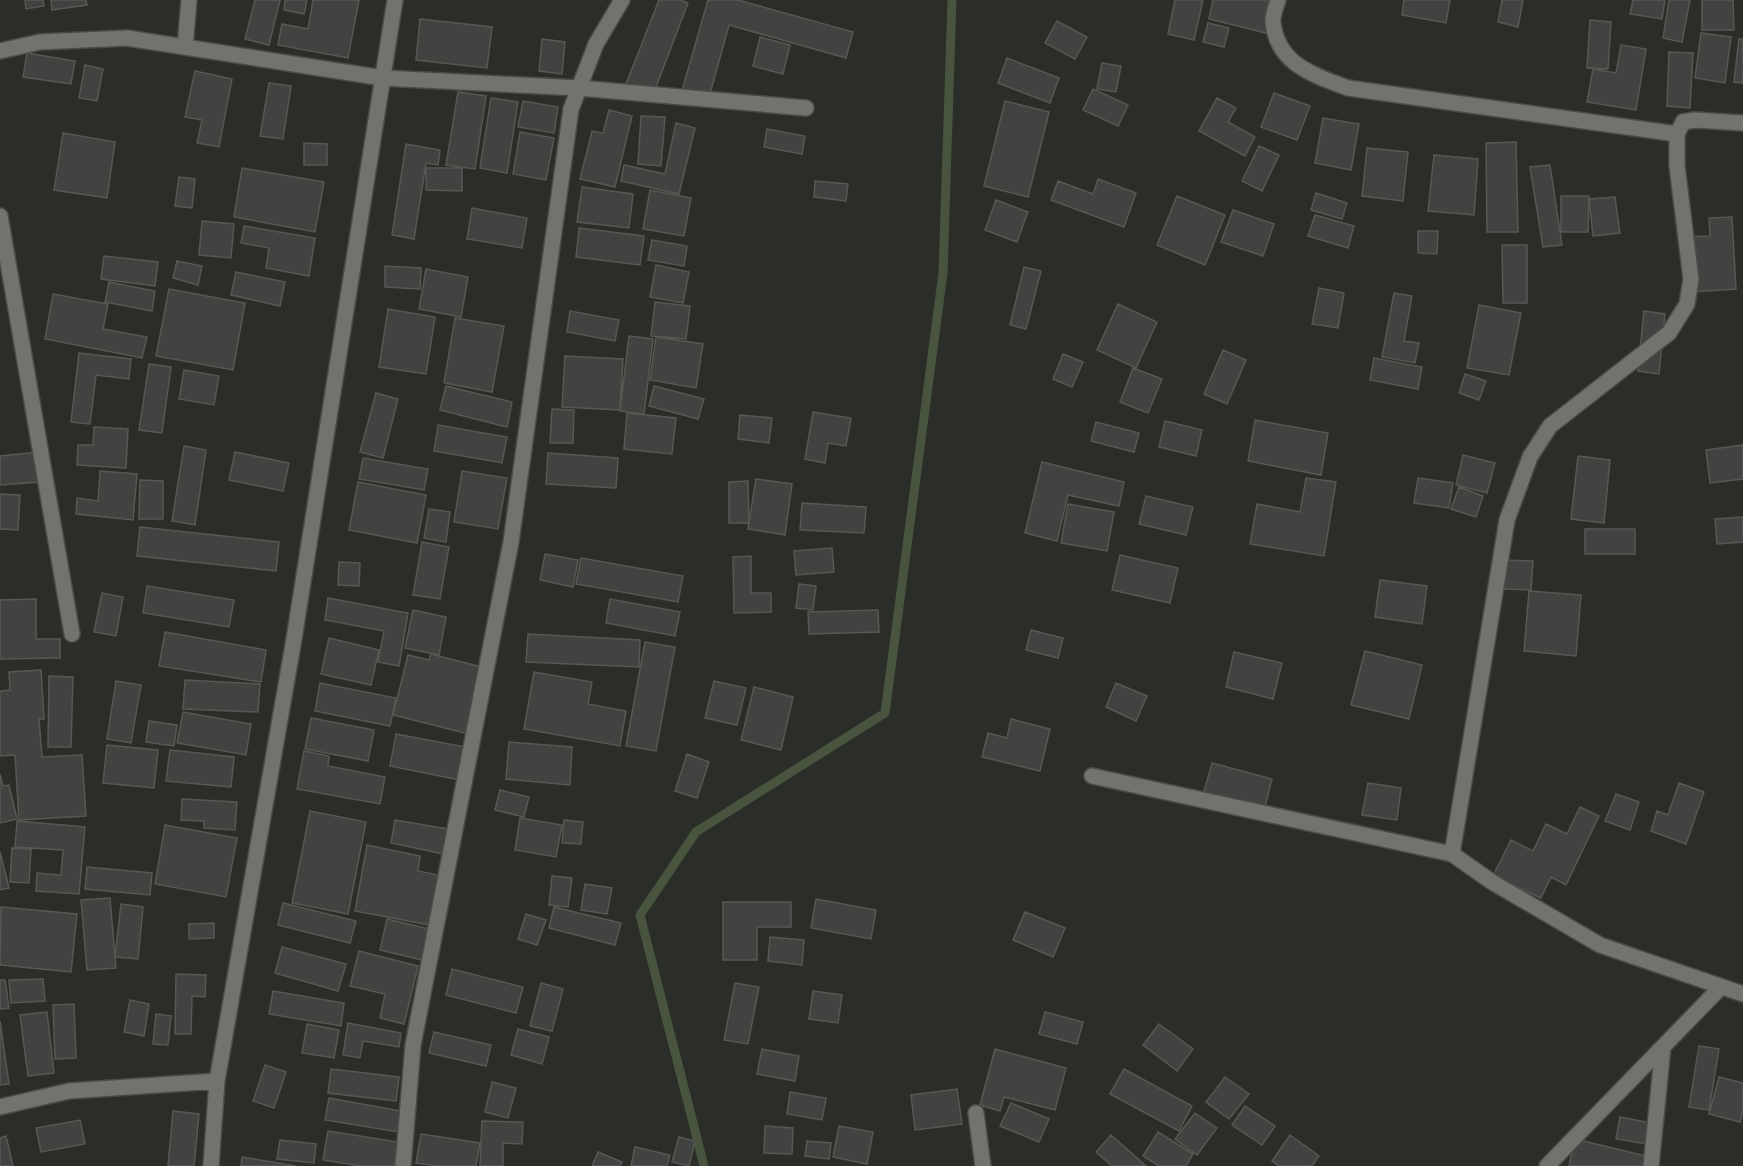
<svg xmlns="http://www.w3.org/2000/svg" width="1743" height="1166" font-family="Cabin,sans-serif">
	<rect width="100%" height="100%" fill="#2b2d29"/>
	<g fill="none" stroke-linecap="round" stroke-linejoin="round">
		<!-- stream -->
		<path stroke="#49543f" stroke-width="9" d="M704,1166l-64,-251 56,-83 189,-119 58,-440 9,-273"/>
	</g>
	<!-- building -->
	<path fill="#414340" stroke="#565854" stroke-width="1.5" d="M25,0h18l1,6 -18,3z
		M51,0h35l1,5 -35,5z
		M255,0h25l-11,45 -24,-6z
		M285,0h22l-3,14 -20,-4z
		M313,0h46l-11,58 -70,-13 4,-21 26,5z
		M659,0h21l8,3 -35,92 -27,-11z
		M708,0h30l115,32 -7,26 -117,-33 -21,76 -27,-7z
		M1175,0h28l-9,40 -26,-6z
		M1213,0h65l-8,34 -61,-15z
		M1404,0h46l-4,23 -44,-8z
		M1502,0h21l-5,27 -20,-5z
		M1633,0h32l-3,19 -32,-5z
		M1669,0h21l-8,42 -19,-4z
		M1702,0h31l1,30h-32z
		M420,19l72,8 -5,41 -71,-8z
		M1590,20l21,2 -3,47 -21,-1z
		M1057,21l30,16 -12,22 -30,-16z
		M1208,23l21,5 -5,19 -21,-5z
		M1701,33l30,4 -6,46 -30,-5z
		M760,37l30,8 -7,29 -30,-8z
		M542,39l23,3 -3,32 -23,-3z
		M1739,39h4v44l-9,-1z
		M1621,45l25,4 -10,61 -49,-8 6,-33 23,4z
		M1669,52l24,1 -3,55 -23,-2z
		M27,53l48,8 -4,23 -48,-7z
		M1007,58l52,20 -9,25 -52,-20z
		M1102,63l19,3 -5,26 -19,-3z
		M85,65l18,4 -6,32 -18,-3z
		M195,71l37,8 -13,68 -22,-4 5,-23 -17,-3z
		M269,83l22,3 -8,53 -23,-3z
		M1093,89l35,16 -10,21 -35,-16z
		M458,92l28,4 -11,73 -29,-4z
		M1274,93l36,13 -13,34 -36,-13z
		M491,98l27,4 -11,71 -27,-5z
		M1217,98l19,10 -8,14 27,15 -10,19 -46,-25z
		M523,101l35,6 -4,26 -36,-6z
		M1005,101l44,11 -21,85 -44,-11z
		M609,110l23,6 -17,71 -35,-8 12,-48 11,2z
		M641,116l24,1 -4,49 -23,-2z
		M1323,118l36,6 -8,46 -36,-7z
		M676,123l19,5 -16,66 -58,-13 3,-16 41,9z
		M767,129l38,7 -3,18 -38,-7z
		M520,132l34,6 -8,42 -33,-6z
		M63,133l52,9 -8,56 -53,-8z
		M1516,142l2,90h-31l-1,-89z
		M304,143l23,1v21h-23z
		M406,144l34,6 -2,15 -12,-2 -12,76 -22,-4z
		M1259,146l20,9 -17,36 -20,-10z
		M1367,148l41,4 -5,49 -41,-5z
		M1434,155l44,4 -4,56 -46,-4z
		M1550,165l12,80 -19,2 -13,-80z
		M242,168l82,14 -9,50 -81,-15z
		M426,168h36v23l-36,-1z
		M179,177l16,2 -3,29 -17,-2z
		M1098,179l38,14 -12,34 -73,-27 7,-19 35,13z
		M815,181l33,3 -2,17 -32,-4z
		M582,187l51,7 -4,34 -52,-6z
		M650,190l41,8 -7,38 -41,-7z
		M1316,193l31,10 -5,16 -31,-9z
		M1177,196l48,19 -20,50 -48,-20z
		M1561,196h28l-1,36h-27z
		M1615,197l5,36 -27,3 -4,-37z
		M996,200l32,12 -11,30 -32,-12z
		M472,208l55,10 -5,30 -55,-9z
		M1233,210l41,14 -11,32 -42,-14z
		M1315,215l39,11 -6,22 -40,-12z
		M1732,217l4,72 -46,3 -4,-55 24,-1 -1,-18z
		M202,221l32,3 -3,34 -32,-3z
		M244,226l71,12 -6,38 -43,-8 3,-20 -28,-5z
		M579,228l65,8 -4,29 -64,-8z
		M1418,231h20l-1,23 -19,-1z
		M652,240l35,6 -3,20 -36,-6z
		M1502,245h25v58h-24z
		M104,256l54,6 -3,24 -54,-7z
		M177,261l25,5 -4,19 -25,-7z
		M656,265l33,7 -6,31 -33,-6z
		M385,266l36,2 -1,21 -35,-2z
		M1024,267l17,4 -15,58 -16,-4z
		M426,269l42,8 -7,40 -42,-8z
		M236,272l49,10 -5,24 -49,-11z
		M109,282l46,9 -3,20 -47,-9z
		M1319,288l25,5 -6,35 -26,-4z
		M169,289l76,14 -12,67 -77,-14z
		M1394,293l18,3 -8,45 15,2 -4,20 -33,-6z
		M53,294l55,10 -5,25 44,8 -5,21 -97,-19z
		M655,302l35,4 -4,33 -35,-3z
		M1118,304l39,18 -21,46 -39,-18z
		M1479,305l42,8 -12,62 -42,-7z
		M388,309l47,8 -9,57 -47,-7z
		M570,311l49,9 -4,21 -48,-9z
		M1644,311l21,3 -6,60 -21,-3z
		M455,318l49,8 -12,66 -48,-9z
		M629,336l24,3 -9,75 -24,-3z
		M656,337l47,7 -7,44 -46,-8z
		M1223,350l23,10 -19,44 -23,-10z
		M79,353l52,6 -2,20 -33,-4 -6,49 -19,-2z
		M1063,354l20,8 -11,25 -19,-8z
		M565,356l58,3 -3,51 -58,-3z
		M1374,358l48,9 -4,22 -48,-9z
		M149,364l22,3 -9,66 -23,-3z
		M1133,368l29,11 -14,34 -28,-11z
		M184,370l35,6 -5,29 -35,-6z
		M1465,374l21,7 -7,19 -20,-7z
		M446,386l66,16 -5,25 -67,-17z
		M654,386l50,13 -6,20 -49,-13z
		M376,393l22,6 -15,59 -23,-6z
		M552,409l22,1 -1,33h-23z
		M813,412l38,6 -5,28 -18,-3 -3,20 -20,-4z
		M627,413l49,5 -4,36 -48,-5z
		M740,415l32,3 -3,25 -31,-4z
		M1255,420l73,13 -7,42 -73,-14z
		M1165,421l37,9 -6,26 -37,-9z
		M1096,422l43,11 -5,19 -43,-11z
		M438,425l69,12 -5,26 -68,-12z
		M94,427l34,2 -2,39 -49,-3 1,-20h15z
		M1743,445v34l-33,4 -4,-33z
		M184,446l22,4 -11,75 -23,-4z
		M38,452l2,30 -40,3v-29z
		M235,452l54,11 -6,28 -54,-11z
		M548,453l70,5 -2,30 -70,-4z
		M1463,455l32,8 -8,30 -31,-8z
		M1578,456l32,4 -6,63 -33,-4z
		M363,458l65,11 -4,21 -65,-11z
		M1042,462l82,20 -5,24 -51,-11 -11,46 -32,-8z
		M100,471l37,3 -4,46 -57,-6 1,-16 21,3z
		M462,471l45,7 -9,51 -44,-7z
		M1306,478l30,4 -12,74 -74,-12 7,-40 43,8z
		M1418,478l35,5 -4,25 -35,-5z
		M756,479l36,5 -7,51 -37,-6z
		M140,480l23,1v38h-24z
		M748,481l1,42h-20v-41z
		M358,482l68,13 -9,48 -68,-13z
		M1459,487l24,9 -7,21 -25,-8z
		M0,494l20,1 -2,35 -18,-1z
		M1146,496l47,11 -7,28 -47,-11z
		M802,503l64,4 -2,26 -64,-3z
		M1068,504l46,8 -7,39 -46,-8z
		M429,509l21,3 -4,30 -22,-4z
		M1743,517v25l-26,2 -2,-25z
		M140,527l139,15 -3,29 -139,-15z
		M1585,529h50v25h-50z
		M422,542l27,5 -9,52 -27,-4z
		M832,548l2,24 -38,3 -2,-24z
		M545,554l33,6 -5,27 -33,-7z
		M1120,555l58,13 -8,35 -58,-13z
		M751,556v37h20v19l-37,1 -1,-56z
		M581,558l102,18 -5,26 -102,-18z
		M1503,560l30,1 -2,29 -29,-1z
		M339,562l21,1 -1,23 -21,-1z
		M1380,580l47,6 -5,38 -47,-7z
		M799,584l17,2 -3,24 -17,-2z
		M147,586l87,14 -5,27 -86,-14z
		M1529,591l52,4 -5,61 -52,-5z
		M102,593l21,4 -7,39 -22,-4z
		M328,598l80,15 -9,53 -21,-4 6,-31 -59,-11z
		M36,599v40h24v19l-60,1v-59z
		M610,599l70,13 -5,24 -69,-13z
		M413,610l33,7 -7,38 -34,-7z
		M878,610l1,22 -70,2 -1,-22z
		M1031,630l32,8 -5,20 -32,-8z
		M165,632l101,18 -5,32 -102,-16z
		M528,634l112,6 -1,27 -113,-5z
		M329,638l50,12 -8,35 -50,-11z
		M645,642l30,5 -19,104 -30,-5z
		M1365,651l57,14 -13,54 -58,-14z
		M1234,652l48,11 -9,36 -47,-12z
		M431,654l51,13 -17,66 -72,-18 15,-60 21,5z
		M41,670l3,49h-5l3,38 40,-2 4,61 -67,4 -4,-65 -15,1v-65l10,-1 -1,-18z
		M534,672l58,10 -4,22 38,7 -6,35 -96,-17z
		M49,676l24,1 -2,70h-23z
		M185,680l75,4 -2,28 -75,-3z
		M116,681l25,4 -10,58 -24,-4z
		M714,681l32,7 -9,37 -32,-7z
		M320,683l76,15 -6,28 -75,-15z
		M1116,683l31,13 -11,25 -30,-14z
		M754,687l39,10 -12,53 -40,-10z
		M183,712l68,12 -5,31 -69,-12z
		M311,718l63,12 -6,31 -63,-12z
		M1011,719l39,10 -10,42 -58,-14 6,-24 19,5z
		M149,721l28,4 -3,21 -28,-4z
		M396,734l70,13 -6,33 -70,-14z
		M509,742l63,5 -2,38 -64,-6z
		M107,745l51,5 -4,38 -51,-5z
		M170,750l64,7 -3,30 -65,-6z
		M304,751l25,5 -1,10 57,11 -5,27 -83,-15z
		M687,754l22,8 -12,36 -22,-7z
		M1212,763l60,16 -9,36 -61,-16z
		M0,774l3,12 6,-1 8,34 -17,4z
		M1368,783l33,5 -4,32 -35,-5z
		M1679,783l25,9 -18,52 -35,-13 6,-20 11,4z
		M500,790l29,7 -5,20 -29,-7z
		M1616,794l23,8 -9,28 -25,-9z
		M182,799l55,3 -2,28 -31,-2v-7l-23,-1z
		M1580,807l19,9 -33,69 -15,-8 -10,21 -48,-22 18,-36 22,11 13,-27 21,10z
		M310,811l56,11 -18,92 -56,-11z
		M520,818l42,7 -6,32 -41,-7z
		M395,820l54,9 -5,25 -53,-11z
		M564,820l19,2 -2,22 -19,-1z
		M17,821l68,6 -6,67 -43,-3 1,-18 24,2 2,-25 -48,-3z
		M165,825l72,13 -11,59 -71,-13z
		M367,845l53,11 -2,15 20,4 -8,50 -75,-14z
		M12,848l19,1 -2,34 -19,-1z
		M0,852l9,36 -9,2z
		M87,867l65,6 -2,22 -65,-6z
		M552,876l20,2 -4,29 -19,-2z
		M585,884l27,4 -5,26 -26,-4z
		M110,898l6,70 -29,2 -6,-70z
		M816,899l60,11 -5,29 -60,-11z
		M723,902h68v25h-34v33h-34z
		M283,903l73,18 -6,22 -72,-18z
		M121,904l22,3 -5,52 -23,-2z
		M1,907l76,7 -6,58 -71,-7z
		M554,907l67,16 -6,22 -66,-17z
		M1025,912l40,16 -12,29 -40,-17z
		M526,914l20,6 -9,25 -19,-6z
		M387,919l42,10 -7,31 -42,-10z
		M214,923v15l-25,1v-15z
		M770,937l34,3 -2,25 -34,-4z
		M282,947l64,17 -8,27 -63,-18z
		M359,951l59,15 -14,58 -24,-6 5,-24 -35,-8z
		M452,969l71,18 -7,26 -70,-18z
		M176,974l30,1 -1,22 -13,-1 -1,38h-16z
		M43,979l2,22 -34,2 -2,-23z
		M0,980h5l4,28 -9,1z
		M541,983l22,6 -11,42 -22,-5z
		M735,983l24,4 -11,57 -24,-4z
		M273,991l71,12 -3,23 -72,-12z
		M813,991l29,4 -4,28 -29,-4z
		M130,1000l19,4 -5,32 -20,-4z
		M74,1004l2,54 -21,1 -2,-54z
		M47,1012l7,61 -26,3 -8,-61z
		M1045,1012l38,10 -6,22 -38,-10z
		M156,1014l15,2 -3,29 -15,-1z
		M0,1021l9,63 -9,1z
		M348,1023l53,10 -2,14 -36,-6 -3,17 -17,-3z
		M307,1024l32,6 -5,28 -32,-5z
		M1159,1024l34,25 -16,22 -34,-26z
		M518,1029l31,8 -7,27 -31,-9z
		M434,1032l57,13 -5,21 -57,-13z
		M1699,1046l20,3 -10,61 -20,-3z
		M762,1049l37,7 -4,25 -38,-7z
		M995,1049l71,19 -11,42 -51,-13 -4,14 -20,-6z
		M265,1065l21,7 -12,36 -21,-7z
		M331,1069l68,8 -3,24 -68,-8z
		M1124,1069l68,37 -13,25 -69,-37z
		M1225,1077l24,17 -20,25 -23,-17z
		M1719,1077l24,6v29l-3,10 -31,-8z
		M492,1082l24,6 -8,30 -23,-6z
		M957,1089l5,35 -47,6 -4,-35z
		M790,1092l36,6 -4,22 -35,-6z
		M329,1098l72,13 -3,21 -73,-12z
		M1011,1103l38,16 -10,23 -39,-16z
		M1245,1106l30,20 -13,19 -30,-20z
		M173,1111l26,3 -5,52h-26z
		M1195,1113l22,15 -20,27 -22,-16z
		M1620,1117l31,6 -4,21 -31,-5z
		M80,1120l5,24 -44,8 -5,-24z
		M482,1121l41,1 -1,22 -19,-1v23h-23z
		M765,1126l28,2 -1,26 -28,-1z
		M839,1126l34,6 -6,32 -34,-7z
		M328,1131l70,11 -4,24h-33l-38,-6z
		M1158,1132l35,22 -7,12h-27l-16,-10z
		M421,1134l59,9 -4,23h-38l-22,-3z
		M1111,1135l35,31h-34l-16,-14z
		M1290,1135l29,21 -7,10h-33l-7,-5z
		M6,1136l7,30h-13v-28z
		M679,1137l16,4 -6,25 -17,-4z
		M1575,1139l71,17 -2,10h-75z
		M280,1140l36,4 -2,19 -37,-4z
		M807,1141l24,2 -2,16 -24,-3z
		M635,1147l35,8 -3,11h-36z
		M598,1152l24,10 -2,4h-28z
		M242,1157l54,9h-55z"/>
	<g fill="none" stroke-linecap="round" stroke-linejoin="round">
		<defs>
			<path id="street" d="M1278,0c-2,7 -6,16 -5,23 5,42 41,52 75,65l329,46
				M185,47l4,-47
				M0,51l40,-9 87,-4 256,40 196,10 227,20
				M0,216l72,418
				M1092,776l360,78 40,28 108,63 143,49
				M1452,854l55,-334 23,-63 20,-31 119,-93 18,-29 4,-25 -14,-113v-32l6,-12 12,-2 48,3
				M0,1107l69,-16 148,-10
				M976,1113l7,53
				M211,1166l6,-85 77,-442 101,-639
				M403,1166l10,-121 98,-503 60,-433 25,-65 26,-44
				M1547,1166l174,-179
				M1651,1166l12,-119"/>
		</defs>
		<!-- street casing -->
		<use href="#street" stroke="#494b48" stroke-width="18"/>
		<!-- street -->
		<use href="#street" stroke="#71736f" stroke-width="15"/>
	</g>
</svg>
